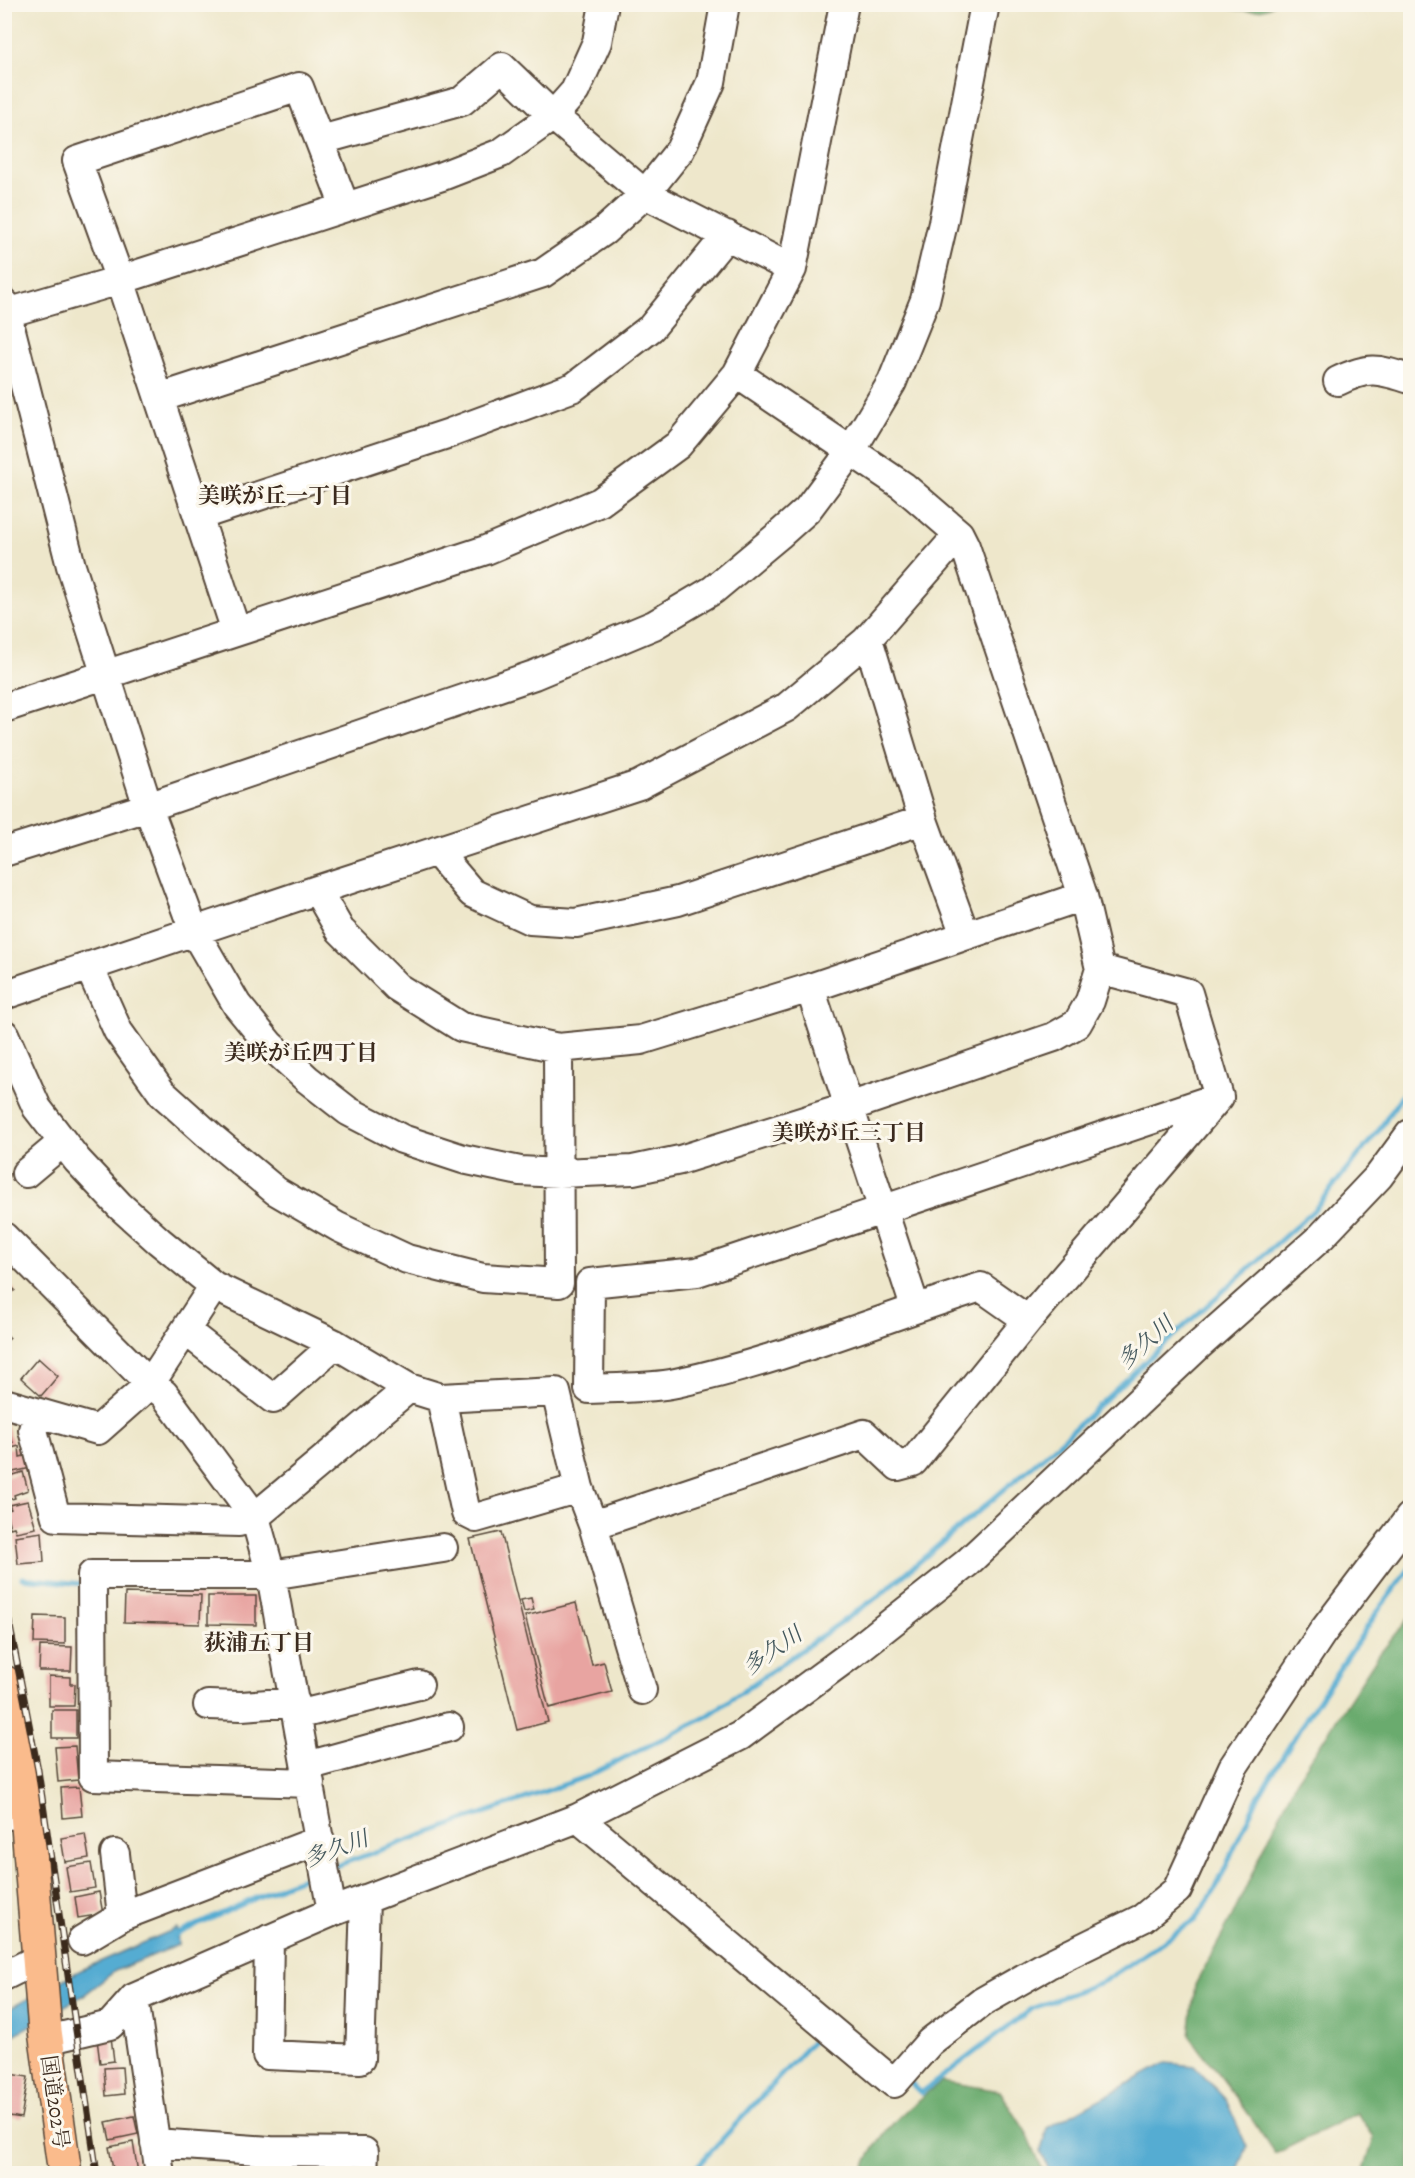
<svg xmlns="http://www.w3.org/2000/svg" width="1415" height="2178" font-family="Alegreya,'Noto Serif JP',serif">
	<rect width="100%" height="100%" fill="#fbf7ec"/>
	<filter id="ink" filterUnits="userSpaceOnUse"><feTurbulence type="fractalNoise" baseFrequency=".0167" numOctaves="2"/><feDisplacementMap in="SourceGraphic" scale="12" xChannelSelector="R" yChannelSelector="G"/><feConvolveMatrix kernelMatrix="1 2 1 2 8 2 1 2 1" color-interpolation-filters="sRGB"/></filter>
	<filter id="wash" filterUnits="userSpaceOnUse"><feTurbulence type="fractalNoise" baseFrequency=".008" numOctaves="4" result="noise"/><feDisplacementMap in="SourceGraphic" scale="24" xChannelSelector="R" yChannelSelector="G"/><feGaussianBlur stdDeviation="1.35" result="paint"/><feColorMatrix in="noise" values="0 0 0 0 0 0 0 0 0 0 0 0 0 0 0 0 0 1.4 0 .05"/><feComposite in="paint" operator="in"/></filter>
	<g filter="url(#wash)">
		<rect width="100%" height="100%" fill="#eee7cb"/>
		<!-- forest -->
		<path fill="#6aab6e" stroke="#526a46" stroke-width="1.5" d="M1211,5h62c-16,11 -44,3 -62,0z
			M1410,1617v556h-47l11,-36 -17,-24 -82,41 -30,-45 -56,-74 6,-50 37,-68 61,-131 84,-129z
			M942,2081l58,10 28,44 16,38h-183c19,-43 44,-64 81,-92z"/>
		<!-- water -->
		<path fill="#55acd2" stroke="#486b78" stroke-width="1.5" d="M177,1928l1,17 -63,26 -31,24 -79,45v-29l76,-41z
			M1166,2063l28,3 32,34 21,47 -10,26h-187l-9,-22 6,-23z"/>
		<g fill="none" stroke-linecap="round" stroke-linejoin="round">
			<!-- stream -->
			<path stroke="#55acd2" stroke-width="5" d="M22,1578l61,6
				M333,1867l255,-91 118,-59 174,-122 179,-152 104,-98 150,-134 66,-81 31,-47
				M171,1937l113,-52 32,-12
				M909,2081l12,12 110,-84 73,-28 91,-61 20,-30 43,-93 49,-80 75,-112 28,-37
				M690,2174l130,-141"/>
		</g>
		<g id="blocks">
			<!-- building -->
			<path fill="#e8a4a1" d="M4,1281l11,9 -11,11z
				M4,1332l6,6 -6,6z
				M38,1358l20,18 -17,20 -20,-18z
				M4,1418l9,25 -9,2z
				M19,1446l1,11 8,-2 3,13 -27,6v-24z
				M23,1472l5,18 -14,5 1,3 -11,3v-23z
				M28,1501l8,27 -20,4 -2,-5 -4,1 -4,-17 5,-2 -2,-4z
				M42,1532l2,30 -26,2 -3,-28z
				M501,1532l47,190 -31,8 -47,-191z
				M125,1593l76,2 -1,29 -76,-2z
				M208,1596h48v29l-48,-1z
				M531,1598l3,12 -10,2 -3,-12z
				M576,1603l16,62 12,-3 8,30 -63,16 -24,-92z
				M35,1616l30,1v27l-31,-1z
				M40,1646l32,1 -1,24h-32z
				M49,1676l21,1v7h5l-1,22h-25z
				M52,1710h24v28h-24z
				M75,1746l3,34 -20,2 -3,-35z
				M79,1787l3,29 -19,2 -2,-30z
				M85,1834l4,24 -24,4 -4,-24z
				M91,1863l4,25 -25,4 -4,-25z
				M99,1892l4,22 -25,4 -3,-21z
				M111,2037l3,24 -14,2 -3,-24z
				M122,2067l2,27 -18,2 -2,-28z
				M4,2073l24,4 -7,41 -17,-3z
				M134,2116l4,18 -28,6 -4,-18z
				M133,2142l5,31 -24,1 -5,-27z"/>
		</g>
	</g>
	<g filter="url(#ink)">
		<use href="#blocks" fill-opacity="0" stroke="#564638" stroke-width="1.5"/>
		<g fill="none" stroke-linecap="round" stroke-linejoin="round">
			<defs>
				<path id="minor" d="M321,140l141,-39 40,-34 51,49 92,78 147,75
					M4,303l67,263 77,241 46,124 43,74 32,39 38,35 41,32 54,28 61,20 57,12 39,2 74,-3 47,-10 169,-53 205,-70 23,-13 13,-23 10,-32 -17,-73 -118,-350 -6,-12 -56,-48 -166,-112
					M7,313l113,-33 322,-104 59,-23 52,-37 22,-25 22,-49 7,-38
					M1338,381c32,-15 39,-12 72,-2
					M159,398l384,-125 61,-42 41,-37 35,-44 31,-68 14,-78
					M198,516l252,-83 124,-46 77,-59 76,-93
					M236,631l-116,-351 -43,-119 222,-74 46,120
					M868,639l55,181 42,115
					M4,708l482,-158 114,-48 78,-57 59,-71 55,-105 52,-265
					M436,851l36,42 58,27 46,3 102,-22 245,-81
					M4,852l144,-45 386,-132 120,-50 59,-35 66,-55 28,-25 44,-59 41,-69 33,-82 18,-77 42,-219
					M317,890l23,40 57,57 64,40 97,21 83,-8 169,-52 273,-92
					M89,966l29,65 44,62 49,44 65,54 62,36 69,32 76,19 76,5 -1,-235
					M810,988l105,319
					M4,995l313,-105 322,-105 148,-78 79,-66 93,-107
					M4,1034l33,74 40,52 43,46 39,35 55,45 121,58 74,44 32,10 115,-6 23,96 14,37 49,165
					M26,1173l37,-31
					M4,1237l146,147 14,10 91,123 16,58 61,337
					M1028,1320l-47,-33c-102,32 -201,74 -305,96 -28,6 -59,4 -87,6l1,-106 107,-11 522,-175
					M186,1331l87,68 62,-55
					M441,1398l25,115 10,5 103,-30
					M4,1403l94,27 52,-46 64,-98
					M38,1413l-5,17 23,87 183,5 16,-5 154,-129
					M593,1525l271,-91 34,32 15,-4 115,-142 191,-223 -31,-104 -88,-24
					M208,1705l34,1 53,-4
					M297,1715l122,-30
					M307,1766l142,-39
					M310,1783l-217,-7 -1,-201h179l172,-27
					M4,1815l23,-1
					M578,1818l316,265 36,-41 52,-40 65,-37 96,-47 34,-28 56,-123 89,-134 88,-116
					M115,1854l7,62
					M269,1939l-2,116 93,4 5,-160
					M82,1940l40,-24 198,-76
					M4,1976l34,-17
					M47,2040l63,-15 24,-27
					M155,2143l115,8v23
					M270,2151l94,1 -1,22
					M160,2174l-26,-176 198,-86 246,-94 162,-82 113,-83 114,-90 231,-217 124,-110 57,-60 31,-42"/>
				<path id="highway" d="M4,1682l23,132 18,217 20,143"/>
			</defs>
			<!-- minor casing -->
			<use href="#minor" stroke="#564638" stroke-width="32"/>
			<!-- highway casing -->
			<use href="#highway" stroke="#564638" stroke-width="36"/>
			<!-- minor -->
			<use href="#minor" stroke="#fff" stroke-width="28"/>
			<!-- highway -->
			<use href="#highway" stroke="#fabb8c" stroke-width="33"/>
			<defs>
				<path id="rail" d="M4,1596l34,174 59,404"/>
			</defs>
			<!-- rail casing -->
			<use href="#rail" stroke="#3b2a1e" stroke-width="7"/>
			<!-- rail -->
			<use href="#rail" stroke="#fbf7ec" stroke-width="4.5" stroke-dasharray="14" stroke-linecap="butt"/>
		</g>
	</g>
	<g text-anchor="middle" stroke-width="6" stroke-linejoin="round" paint-order="stroke">
		<!-- street labels -->
		<g font-size="21" fill="#3b2a1e" stroke="#fbf7ec">
			<text transform="translate(55 2102) rotate(82)" y="7">国道202号</text>
		</g>
		<!-- neighbourhood labels -->
		<g font-size="22" font-weight="bold" fill="#3b2a1e" stroke="#fbf7ec">
			<text x="275" y="503">美咲が丘一丁目</text>
			<text x="301" y="1060">美咲が丘四丁目</text>
			<text x="849" y="1140">美咲が丘三丁目</text>
			<text x="259" y="1650">荻浦五丁目</text>
		</g>
		<!-- water labels -->
		<g font-size="22" font-style="italic" fill="#44585d" stroke="#fbf7ec">
			<text transform="translate(1145 1342) rotate(-42)" y="8">多久川</text>
			<text transform="translate(772 1650) rotate(-35)" y="8">多久川</text>
			<text transform="translate(336 1848) rotate(-20)" y="8">多久川</text>
		</g>
	</g>
	<!-- margin -->
	<rect width="1415" height="2178" fill="none" stroke="#fbf7ec" stroke-width="24"/>
</svg>
